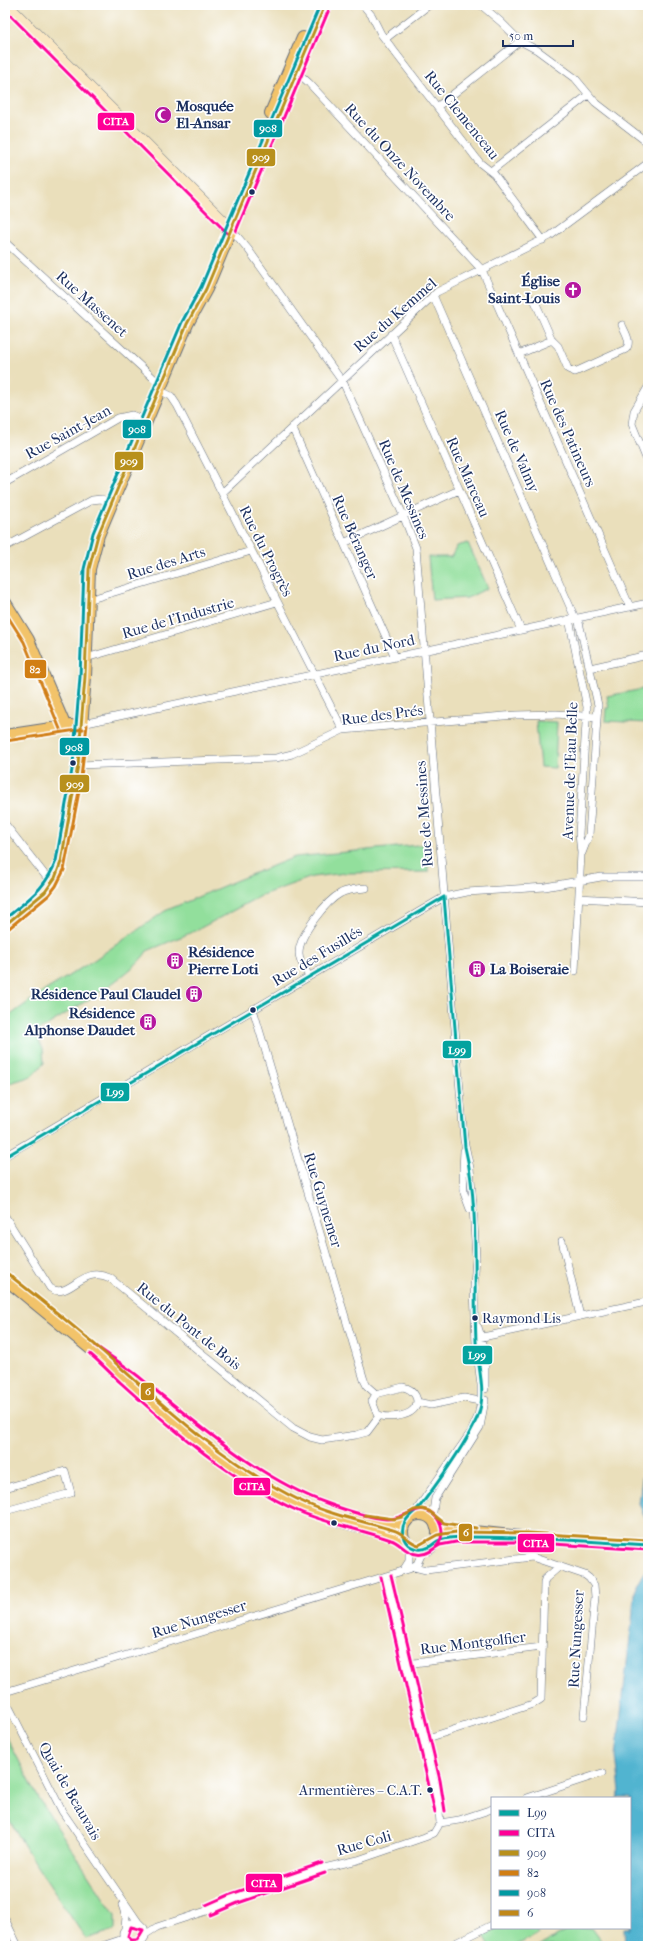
<svg xmlns="http://www.w3.org/2000/svg" width="653" height="1951" font-family="'IM FELL French Canon',serif">
	<rect width="100%" height="100%" fill="#fff"/>
	<filter id="ink" filterUnits="userSpaceOnUse"><feTurbulence type="fractalNoise" baseFrequency=".025" numOctaves="2"/><feDisplacementMap in="SourceGraphic" scale="8" xChannelSelector="R" yChannelSelector="G"/><feConvolveMatrix kernelMatrix="1 2 1 2 8 2 1 2 1" color-interpolation-filters="sRGB"/></filter>
	<filter id="wash" filterUnits="userSpaceOnUse"><feTurbulence type="fractalNoise" baseFrequency=".012" numOctaves="4" result="noise"/><feDisplacementMap in="SourceGraphic" scale="16" xChannelSelector="R" yChannelSelector="G"/><feGaussianBlur stdDeviation="0.9" result="paint"/><feColorMatrix in="noise" values="0 0 0 0 0 0 0 0 0 0 0 0 0 0 0 0 0 1.4 0 .05"/><feComposite in="paint" operator="in"/></filter>
	<g filter="url(#wash)">
		<rect width="100%" height="100%" fill="#eadfbb"/>
		<!-- green -->
		<path fill="#92df9c" stroke="#56877d" d="M468,543l20,45 -21,10 -35,2 -4,-43h23l6,-11z
			M648,688v35l-43,-2 1,-13h3l-2,-12z
			M536,721l21,1 -2,46 -15,-1z
			M428,844v28l-82,1 -34,4 -50,18 -67,36 -48,20c-13,24 -86,65 -112,82l8,16 1,14 -12,13 -25,8 -2,-1v-64l33,-24 56,-35 71,-49 70,-30 60,-24z
			M5,1734l34,65 76,117v14l-29,9 -54,-80 -27,-47z
			M497,1928h38l3,6 -23,12h-25l-6,-11z
			M573,1928h18l13,18h-65z"/>
		<!-- water -->
		<path fill="#51b4d0" stroke="#367297" d="M648,1430v94l-9,-20z
			M648,1565v381h-23l-1,-18h6v-130h-13l3,-7 -4,-35 20,-170z"/>
	</g>
	<g filter="url(#ink)">
		<g fill="none" stroke-linecap="round" stroke-linejoin="round">
			<defs>
				<path id="street" d="M363,5l9,11 9,18 99,129 14,11 49,66
					M481,5l20,17 19,19 17,9 38,28 20,24 53,41
					M385,39l44,-34
					M297,72l12,11 173,187 148,337
					M437,107l83,-66
					M491,171l97,-76
					M231,229l17,20 96,135 59,131 13,33 48,592 6,28 2,23 4,66 -2,30 2,57 5,41v16l-3,15 -7,16 -58,83
					M5,242l156,143
					M433,295l142,323
					M391,334l130,296
					M552,340l6,6 10,23 7,3 51,-23c6,-7 -1,-17 -4,-24
					M519,354l33,-14 -18,-41
					M648,387l-14,24 -2,13 16,39
					M159,390l12,6 6,9 166,325
					M292,427l103,230
					M5,483l113,-65 14,-3 14,5
					M222,493l215,-201 113,-56 98,-73
					M344,543l115,-53
					M5,547l87,-47 9,-1 11,3
					M88,600l163,-49
					M578,618l20,87 -9,130 -7,18
					M569,619l18,88 -8,127 2,19 -6,118
					M86,658l191,-56
					M590,668l58,-13
					M82,724l566,-121
					M78,765l198,-7 16,-4 51,-24 173,-15 40,-1 41,3
					M5,824l47,60
					M579,898l69,4
					M309,976c-4,-7 -10,-15 -10,-23 0,-18 27,-52 42,-60 8,-4 17,-4 25,-5
					M253,1009l111,371 3,6 9,8
					M464,1151l-1,18 1,24 6,16
					M5,1156l439,-259 23,-5 78,-5 56,-10h47
					M5,1216l45,72c20,13 31,-24 60,-10l183,150 17,9 12,3 34,-5 11,-3 12,-16
					M562,1241l18,75
					M478,1327l7,23v39
					M478,1338l168,-36
					M403,1387c11,2 19,14 10,23 -7,7 -28,9 -36,4l-5,-13 4,-7z
					M417,1402l14,3 33,-7 21,4
					M5,1488l60,-17 6,22 -66,18
					M432,1519l3,-21 45,-71 5,-27
					M410,1566l16,4 106,-13 53,18 4,3 5,7 1,12 -11,119
					M404,1569l5,-8v-15
					M406,1664l136,-17
					M5,1692l404,-123 8,-5 7,-15
					M5,1699l57,112 76,111
					M425,1739l108,-35 8,-5 3,-116 1,-4 15,-13
					M527,1798l75,-25
					M440,1823l19,-3 33,-11
					M122,1905l4,12 -1,10
					M5,1919l13,27
					M146,1934l11,-7 49,-16 27,-12 91,-31 34,-8 67,-23 9,-4 6,-10 -2,-24 -52,-223
					M132,1945l9,-2 4,-6 -1,-9 -6,-6 -9,1 -6,9c-1,8 3,11 10,14
					M102,1946l21,-7
					M449,1946l43,-21"/>
				<path id="secondary" d="M7,5l224,224"/>
				<path id="primary" d="M271,113l32,-75
					M5,603l23,37 37,87
					M5,736l66,-10
					M5,925l40,-33 10,-14 6,-16 17,-97 7,-88 4,-108 9,-34 89,-211 19,-35 119,-284
					M5,1278l94,77 24,23 53,45 68,53 33,18 32,16 31,11 57,15 8,5
					M402 1532a18 18 0 1 1 36 0a18 18 0 1 1-36 0Z
					M355,1517l30,7 21,-3
					M436,1525l18,5 67,7 127,8"/>
			</defs>
			<!-- street casing -->
			<use href="#street" stroke="#636d7f" stroke-width="8"/>
			<!-- secondary casing -->
			<use href="#secondary" stroke="#636d7f" stroke-width="12"/>
			<!-- primary casing -->
			<use href="#primary" stroke="#636d7f" stroke-width="14"/>
			<!-- street -->
			<use href="#street" stroke="#fff" stroke-width="7"/>
			<!-- secondary -->
			<use href="#secondary" stroke="#fae7c3" stroke-width="11"/>
			<!-- primary -->
			<use href="#primary" stroke="#f2c36a" stroke-width="12"/>
			<defs>
				<path id="bus-1" d="M444,897l21,250c15,63 8,130 11,194 1,24 12,53 1,77 -12,27 -38,63 -56,87 -5,6 -13,11 -16,17 -3,5 -3,11 -1,17 4,9 16,13 25,8 4,-2 7,-6 11,-7 9,-3 18,-3 27,-3 60,0 120,4 181,8
					M5,1157l439,-260"/>
				<path id="bus-2" d="M5,10l222,223
					M236,231l94,-224
					M90,1354c11,9 20,19 31,29 53,48 111,98 177,128 30,13 62,18 93,29 7,2 11,8 17,11 15,9 33,-2 34,-18 0,-8 -3,-14 -9,-19 -16,-13 -29,7 -47,5 -19,-2 -38,-8 -57,-15 -70,-25 -127,-77 -185,-123 -15,-13 -32,-23 -48,-35
					M427,1553l13,-8 16,-3h65l127,8
					M391,1575l49,205 5,31
					M381,1577l54,235
					M206,1905l25,-11 91,-31
					M210,1915l28,-12 87,-30
					M131,1927l12,3 -6,10h-6l-3,-4z"/>
				<path id="bus-3" d="M5,925l40,-33 10,-14 6,-16 17,-97 7,-88 4,-108 9,-34 89,-211 19,-35 119,-284"/>
				<path id="bus-4" d="M5,612l19,30 36,87
					M6,741l77,-12
					M8,929l41,-34 7,-9 8,-16 16,-84 7,-61"/>
				<path id="bus-5" d="M5,919c23,-20 40,-29 51,-58l17,-97 7,-87 4,-108 9,-36 89,-211 19,-35 119,-282"/>
				<path id="bus-6" d="M8,1274c32,25 64,50 94,77 62,55 123,113 199,150 30,14 61,20 92,29 10,2 16,13 26,15l18,-10 19,-3 72,1 120,7
					M365,1515l29,4 8,-2 12,-7 8,-1 7,2 15,12 32,5"/>
			</defs>
			<!-- bus-1 casing -->
			<use href="#bus-1" stroke="#fff" stroke-width="6"/>
			<!-- bus-2 casing -->
			<use href="#bus-2" stroke="#fff" stroke-width="6"/>
			<!-- bus-3 casing -->
			<use href="#bus-3" stroke="#fff" stroke-width="6"/>
			<!-- bus-4 casing -->
			<use href="#bus-4" stroke="#fff" stroke-width="6"/>
			<!-- bus-5 casing -->
			<use href="#bus-5" stroke="#fff" stroke-width="6"/>
			<!-- bus-6 casing -->
			<use href="#bus-6" stroke="#fff" stroke-width="6"/>
			<!-- bus-1 -->
			<use href="#bus-1" stroke="#04a39f" stroke-width="3"/>
			<!-- bus-2 -->
			<use href="#bus-2" stroke="#ff0096" stroke-width="3"/>
			<!-- bus-3 -->
			<use href="#bus-3" stroke="#b8901c" stroke-width="3"/>
			<!-- bus-4 -->
			<use href="#bus-4" stroke="#d17e13" stroke-width="3"/>
			<!-- bus-5 -->
			<use href="#bus-5" stroke="#0099a1" stroke-width="3"/>
			<!-- bus-6 -->
			<use href="#bus-6" stroke="#c08818" stroke-width="3"/>
		</g>
	</g>
	<!-- icons -->
	<defs>
		<symbol id="mosque-disc" viewBox="-11 -11 22 22"><circle r="9.5" fill="#b5179e" stroke="#fff"/><path d="M3.5-4.9A6 6 0 1 0 3.5 4.9A5 5 0 1 1 3.5-4.9Z" fill="#fff"/></symbol>
		<symbol id="church-disc" viewBox="-11 -11 22 22"><circle r="9.5" fill="#b5179e" stroke="#fff"/><path d="M-1.2-6h2.4v3.5h3.3v2.4h-3.3V6h-2.4V-.1h-3.3v-2.4h3.3Z" fill="#fff"/></symbol>
		<symbol id="building-disc" viewBox="-11 -11 22 22"><circle r="9.5" fill="#b5179e" stroke="#fff"/><path d="M-4-6H4V6H1V3H-1V6H-4ZM-2.5-4.3h1.7v1.8h-1.7ZM.8-4.3h1.7v1.8H.8ZM-2.5-1h1.7V.8h-1.7ZM.8-1h1.7V.8H.8Z" fill="#fff"/></symbol>
	</defs>
	<g fill-rule="evenodd">
		<use href="#mosque-disc" x="153" y="105" width="20" height="20"/>
		<use href="#church-disc" x="563" y="280" width="20" height="20"/>
		<use href="#building-disc" x="165" y="951" width="20" height="20"/>
		<use href="#building-disc" x="467" y="959" width="20" height="20"/>
		<use href="#building-disc" x="184" y="984" width="20" height="20"/>
		<use href="#building-disc" x="138" y="1012" width="20" height="20"/>
	</g>
	<!-- markers -->
	<g fill="#1b2f5e" stroke="#fff" stroke-width="1.5">
		<circle cx="252" cy="192" r="3.5"/>
		<circle cx="73" cy="763" r="3.5"/>
		<circle cx="253" cy="1010" r="3.5"/>
		<circle cx="475" cy="1318" r="3.5"/>
		<circle cx="334" cy="1523" r="3.5"/>
		<circle cx="430" cy="1790" r="3.5"/>
	</g>
	<g text-anchor="middle" stroke-width="3.5" stroke-linejoin="round" paint-order="stroke">
		<!-- bus labels -->
		<g font-size="14" fill="#1b2f5e" stroke="#fff" text-anchor="start">
			<text x="482" y="1323">Raymond Lis</text>
			<text x="422" y="1795" text-anchor="end">Armentières – C.A.T.</text>
		</g>
		<!-- poi labels -->
		<g font-size="15" font-weight="bold" fill="#1b2f5e" stroke="#fff" text-anchor="start">
			<text x="176" y="111">Mosquée<tspan x="176" dy="17">El-Ansar</tspan></text>
			<text x="560" y="286" text-anchor="end">Église<tspan x="560" dy="17">Saint-Louis</tspan></text>
			<text x="188" y="957">Résidence<tspan x="188" dy="17">Pierre Loti</tspan></text>
			<text x="490" y="974">La Boiseraie</text>
			<text x="181" y="999" text-anchor="end">Résidence Paul Claudel</text>
			<text x="135" y="1018" text-anchor="end">Résidence<tspan x="135" dy="17">Alphonse Daudet</tspan></text>
		</g>
		<!-- street labels -->
		<g font-size="15" fill="#1b2f5e" stroke="#fff">
			<text transform="translate(462 115) rotate(51)" y="5">Rue Clemenceau</text>
			<text transform="translate(400 162) rotate(47)" y="5">Rue du Onze Novembre</text>
			<text transform="translate(92 304) rotate(42)" y="5">Rue Massenet</text>
			<text transform="translate(395 315) rotate(-41)" y="5">Rue du Kemmel</text>
			<text transform="translate(68 432) rotate(-29)" y="5">Rue Saint-Jean</text>
			<text transform="translate(568 433) rotate(66)" y="5">Rue des Patineurs</text>
			<text transform="translate(517 451) rotate(66)" y="5">Rue de Valmy</text>
			<text transform="translate(468 477) rotate(66)" y="5">Rue Marceau</text>
			<text transform="translate(404 489) rotate(67)" y="5">Rue de Messines</text>
			<text transform="translate(355 537) rotate(66)" y="5">Rue Béranger</text>
			<text transform="translate(266 551) rotate(63)" y="5">Rue du Progrès</text>
			<text transform="translate(166 563) rotate(-17)" y="5">Rue des Arts</text>
			<text transform="translate(178 618) rotate(-16)" y="5">Rue de l'Industrie</text>
			<text transform="translate(374 648) rotate(-12)" y="5">Rue du Nord</text>
			<text transform="translate(382 715) rotate(-7)" y="5">Rue des Prés</text>
			<text transform="translate(570 771) rotate(-88)" y="5">Avenue de l'Eau Belle</text>
			<text transform="translate(424 814) rotate(-94)" y="5">Rue de Messines</text>
			<text transform="translate(317 956) rotate(-31)" y="5">Rue des Fusillés</text>
			<text transform="translate(323 1200) rotate(73)" y="5">Rue Guynemer</text>
			<text transform="translate(189 1326) rotate(39)" y="5">Rue du Pont de Bois</text>
			<text transform="translate(199 1619) rotate(-17)" y="5">Rue Nungesser</text>
			<text transform="translate(576 1639) rotate(-87)" y="5">Rue Nungesser</text>
			<text transform="translate(473 1643) rotate(-7)" y="5">Rue Montgolfier</text>
			<text transform="translate(70 1791) rotate(60)" y="5">Quai de Beauvais</text>
			<text transform="translate(364 1843) rotate(-16)" y="5">Rue Coli</text>
		</g>
	</g>
	<g stroke="#fff" stroke-width="1.5">
		<rect x="97" y="112" width="38" height="19" rx="4" fill="#ff0096"/>
		<rect x="253" y="119" width="30" height="19" rx="4" fill="#0099a1"/>
		<rect x="246" y="148" width="30" height="19" rx="4" fill="#b8901c"/>
		<rect x="122" y="419" width="30" height="20" rx="4" fill="#0099a1"/>
		<rect x="114" y="451" width="30" height="20" rx="4" fill="#b8901c"/>
		<rect x="24" y="659" width="23" height="20" rx="4" fill="#d17e13"/>
		<rect x="59" y="737" width="31" height="19" rx="4" fill="#0099a1"/>
		<rect x="59" y="774" width="31" height="19" rx="4" fill="#b8901c"/>
		<rect x="442" y="1040" width="30" height="19" rx="4" fill="#04a39f"/>
		<rect x="100" y="1082" width="30" height="20" rx="4" fill="#04a39f"/>
		<rect x="462" y="1345" width="31" height="20" rx="4" fill="#04a39f"/>
		<rect x="140" y="1382" width="15" height="19" rx="4" fill="#c08818"/>
		<rect x="233" y="1477" width="38" height="19" rx="4" fill="#ff0096"/>
		<rect x="458" y="1523" width="15" height="19" rx="4" fill="#c08818"/>
		<rect x="517" y="1533" width="38" height="20" rx="4" fill="#ff0096"/>
		<rect x="245" y="1873" width="38" height="20" rx="4" fill="#ff0096"/>
	</g>
	<g font-size="11" text-anchor="middle" font-weight="bold" fill="#fff">
		<text x="116" y="125">CITA</text>
		<text x="268" y="132">908</text>
		<text x="261" y="161">909</text>
		<text x="137" y="433">908</text>
		<text x="129" y="465">909</text>
		<text x="35" y="673">82</text>
		<text x="74" y="751">908</text>
		<text x="75" y="788">909</text>
		<text x="457" y="1054">L99</text>
		<text x="115" y="1096">L99</text>
		<text x="477" y="1359">L99</text>
		<text x="148" y="1395">6</text>
		<text x="252" y="1490">CITA</text>
		<text x="466" y="1536">6</text>
		<text x="536" y="1547">CITA</text>
		<text x="264" y="1887">CITA</text>
	</g>
	<!-- margin -->
	<rect width="653" height="1951" fill="none" stroke="#fff" stroke-width="20"/>
	<!-- legend -->
	<rect x="491" y="1797" width="140" height="132" fill="#ffffff" stroke="#a4acbf"/>
	<rect x="499" y="1810" width="20" height="6" fill="#04a39f" stroke="#a4acbf"/>
	<text x="527" y="1817" font-size="12" fill="#1b2f5e">L99</text>
	<rect x="499" y="1830" width="20" height="6" fill="#ff0096" stroke="#a4acbf"/>
	<text x="527" y="1837" font-size="12" fill="#1b2f5e">CITA</text>
	<rect x="499" y="1850" width="20" height="6" fill="#b8901c" stroke="#a4acbf"/>
	<text x="527" y="1857" font-size="12" fill="#1b2f5e">909</text>
	<rect x="499" y="1870" width="20" height="6" fill="#d17e13" stroke="#a4acbf"/>
	<text x="527" y="1877" font-size="12" fill="#1b2f5e">82</text>
	<rect x="499" y="1890" width="20" height="6" fill="#0099a1" stroke="#a4acbf"/>
	<text x="527" y="1897" font-size="12" fill="#1b2f5e">908</text>
	<rect x="499" y="1910" width="20" height="6" fill="#c08818" stroke="#a4acbf"/>
	<text x="527" y="1917" font-size="12" fill="#1b2f5e">6</text>
	<!-- scale -->
	<path d="M503 40v6h70v-6" fill="none" stroke="#1b2f5e" stroke-width="2"/>
	<text x="509" y="40" font-size="12" fill="#1b2f5e" stroke="#ffffff" stroke-width="3" paint-order="stroke">50 m</text>
</svg>
